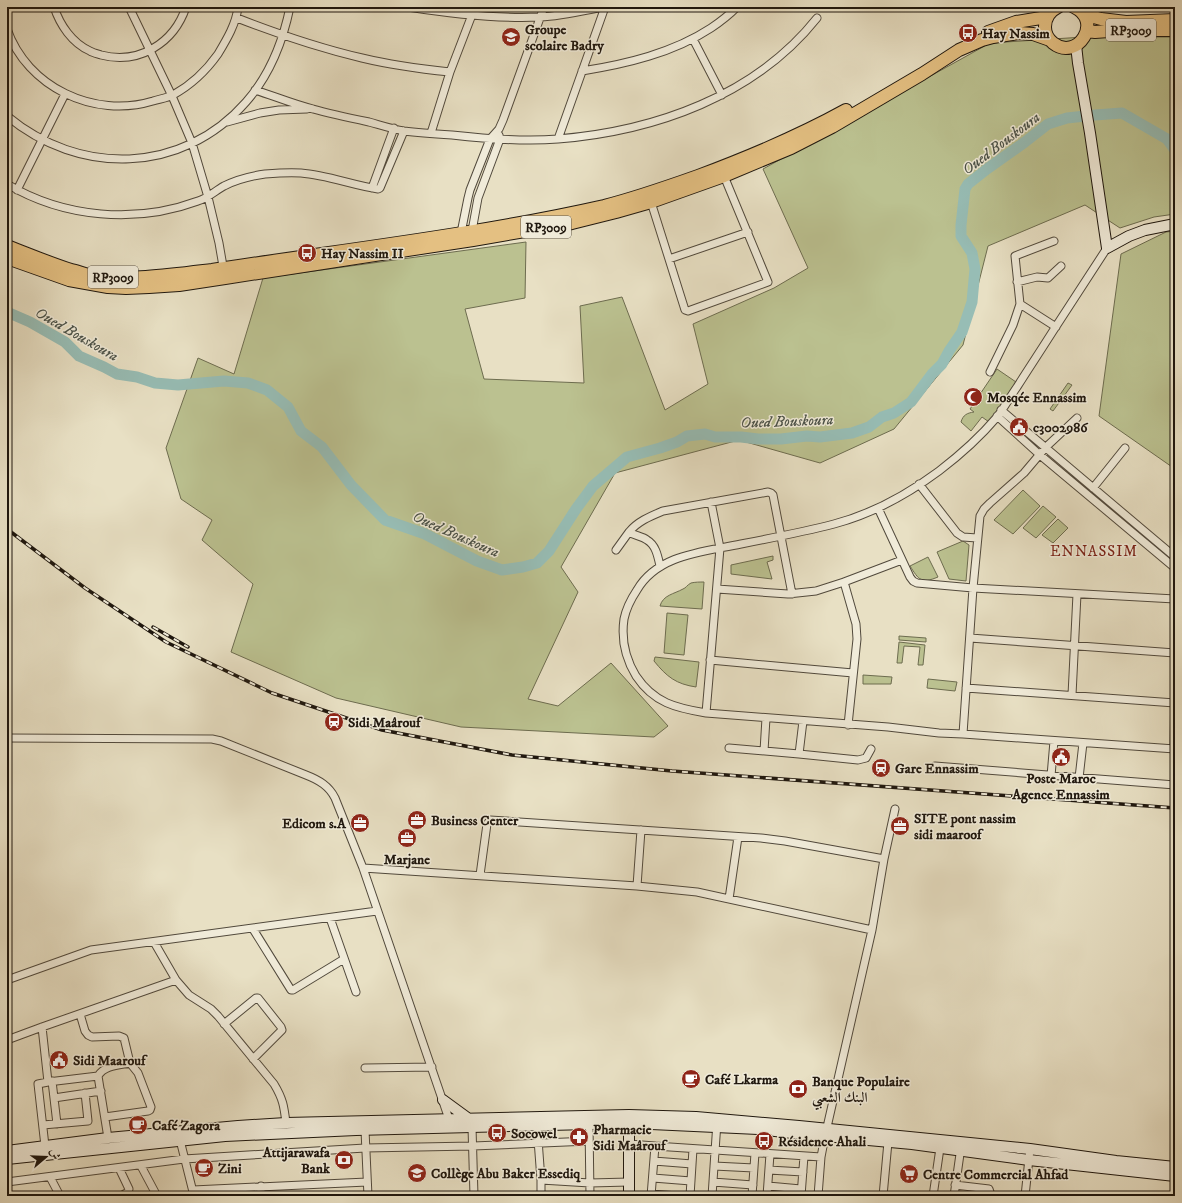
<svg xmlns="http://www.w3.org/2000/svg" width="1182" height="1203" font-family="'IM FELL DW Pica',Amiri,serif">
	<rect width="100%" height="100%" fill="#e8e0c4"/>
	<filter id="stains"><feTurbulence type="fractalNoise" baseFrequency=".005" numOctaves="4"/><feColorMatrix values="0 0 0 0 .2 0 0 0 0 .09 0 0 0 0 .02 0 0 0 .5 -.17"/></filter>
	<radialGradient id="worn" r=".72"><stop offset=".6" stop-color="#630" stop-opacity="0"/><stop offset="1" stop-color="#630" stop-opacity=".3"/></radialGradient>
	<!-- green -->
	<path fill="#bbc190" stroke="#6d6c4f" d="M1084,37h91v177l-21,3 -34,11 -35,-23 -97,41 -25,99 -69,84 -74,34 -81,-23 -124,33 -54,94 17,25 -50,107 30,7 53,-43 57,63 -14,11 -193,-10 -125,-29 -105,-46 22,-68 -51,-44 10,-20 -31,-21 -15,-51 32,-90 36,16 29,-96 263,-36 -1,56 -60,11 19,70 100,4 -4,-77 42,-9 43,113 43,-26 -15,-60 81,-36 34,-20 -45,-99 227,-126z
		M1175,231v238l-76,-53 22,-162 45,-22z
		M997,369l19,13 -27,40 -7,-5 -11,14 -10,-9c2,-7 6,-9 13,-10l-4,-3z
		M1068,383l4,2 -19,26 -3,-2z
		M1023,490l17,16 -27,28 -19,-14z
		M1043,506l13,11 -20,21 -13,-10z
		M1058,519l10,9 -15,15 -11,-8z
		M963,541l6,4 -3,36 -17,-2 -12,-27z
		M773,556v4l-6,2 5,17 -41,-5v-9z
		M928,557l10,20c-17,7 -19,3 -28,-11z
		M704,582l-2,27 -42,-3c3,-11 14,-12 23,-17 3,-1 4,-4 8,-6 4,-1 9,-1 13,-1z
		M667,613l21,2 -4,40 -20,-2z
		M899,636l27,2v4l-27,-2z
		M899,642l26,3 -2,20h-5l2,-18 -16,-1 -2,17h-5z
		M655,657l44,5 -3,25c-20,-3 -29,-10 -42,-26z
		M863,675l29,2 -1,7h-28z
		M928,679l29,3 -2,9 -28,-3z"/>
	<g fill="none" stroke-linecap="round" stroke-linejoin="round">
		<!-- river -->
		<path stroke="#97bdb5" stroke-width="11" d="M7,312l23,10 35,20 14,14 25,11 13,7 20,3 18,6 23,2 46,-4 24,2 19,7 21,17 13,24 21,16 29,38 34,35 40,14 52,27 25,9 21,-3 14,-4 12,-12 27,-42 17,-23 34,-29 33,-9 17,-6 10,-6 18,-2 10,3h26l17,2h23l26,-3 13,1 32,-4 17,-6 13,-10 12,-4 17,-11 21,-28 10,-10 7,-13 13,-19 10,-30 3,-33 -3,-16 -11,-17v-11l4,-36 3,-5 19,-15 38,-27 23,-18 19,-6 28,-3 27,-2 45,26 8,11"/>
		<defs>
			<path id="street" d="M54,7c6,18 18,36 36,44 3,2 8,3 11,4 38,10 73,-12 85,-48
				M129,7l43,89 20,47 16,54 11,46 5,29
				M408,7c44,7 88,12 132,10 21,-1 42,-6 63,-10
				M237,18c41,16 82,30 125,40 29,7 59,11 88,14
				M7,29c20,58 87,90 146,72 6,-2 14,-3 20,-6 18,-10 33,-24 45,-41 9,-15 18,-30 20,-47
				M693,39l29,56
				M582,71c44,-7 91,-18 129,-43 9,-6 18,-13 26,-21
				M255,90c19,6 38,14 58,19 18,5 37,9 56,13 11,3 23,7 35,9 16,2 32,3 48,4 36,4 71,7 106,4 97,-8 197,-43 259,-121
				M7,116c72,60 175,59 239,-14 23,-26 37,-61 44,-95
				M227,122l33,-9 19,-3 28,-1
				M431,133l19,-61 25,-65
				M558,139l47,-132
				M7,184c57,34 129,40 191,17 10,-3 17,-10 26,-15 12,-6 27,-10 41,-12 12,-1 24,-2 36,-1 26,2 51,12 77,16l2,-1 24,-57
				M372,188l22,-60
				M17,190l48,-96
				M651,202l34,108 3,1 80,-29 -44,-106
				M472,234v-3l6,-33 22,-59 -1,-4
				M461,237v-4l7,-35 2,-8 20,-51 9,-10 4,-9 41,-113
				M1107,248c-18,28 -36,55 -54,83 -12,19 -24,37 -36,56 -7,10 -13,21 -20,30 -17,20 -37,38 -58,54 -31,23 -67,43 -105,53 -31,8 -62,14 -93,20 -37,8 -83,10 -104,46 -6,9 -11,19 -13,29 -3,21 1,39 12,57 18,27 40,32 70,37l182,14 51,6 24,1 212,15
				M669,259l79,-27
				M1017,282l20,-5 11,1 13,-12
				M1020,304l36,23
				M990,372l23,-47 7,-21 -5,-48 39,-15
				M1001,410l174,147
				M997,416l43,39 135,113
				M919,484l38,49 6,4 14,1
				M1093,488l32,-40
				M878,508l32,69 3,4 4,2 56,5 202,11
				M616,550l13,-18
				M660,566c-2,-9 -4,-21 -13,-26 -5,-4 -12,-4 -18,-8 9,-11 22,-16 34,-21l105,-19 3,1 2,2 19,99
				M717,589l71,5 28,-3 28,-9
				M970,638l205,15
				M710,660l143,13
				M966,688l209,15
				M1072,695l5,-101
				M706,713l14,-165 -9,-46
				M848,725l9,-86 -1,-15 -12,-42 58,-22
				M963,734l10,-146 7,-72 4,-7 6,-6 34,-30 22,-26 31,-29
				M7,738l205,1 9,2 85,34c13,5 23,11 29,23l28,70 87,254
				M729,748l70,6 4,-33
				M1174,749l1,-70
				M764,751l2,-33
				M799,754l59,6 8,-2 5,-9
				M935,766l240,19
				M1051,776l3,-35
				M1079,778l4,-35
				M363,868l274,18 60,6 175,38
				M480,875l7,-51 3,-4 271,18 24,3 99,18
				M637,886l4,-56
				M729,899l9,-62
				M330,918l26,74
				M253,929l38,61h2l51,-31
				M154,942l22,38 13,15 22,14 7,7 56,68c9,15 10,22 12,39
				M7,980l84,-30 286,-39
				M80,1014l5,17 3,4 4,2 27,-1 5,2 6,25 8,10 13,34 -1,3 -2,1 -43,6
				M224,1024l32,-26h2l23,29 1,3 -29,29
				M42,1027l6,55
				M7,1040l35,-13 134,-47
				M365,1068l67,-1
				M52,1081l5,43
				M54,1098l47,-7
				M589,1124l1,72
				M43,1125l45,-4 -3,-28
				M537,1126l4,54v16
				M472,1127l2,69
				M365,1130l3,66
				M179,1136l15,60
				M108,1138l-10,-62c6,-11 22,-11 32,-13
				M629,1144l26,2 166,11
				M45,1146l-7,-62 10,-2 50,-6
				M654,1161l38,3
				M141,1166l16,30
				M714,1166l40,2
				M119,1168l10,21 -1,3 -7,4
				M769,1170l34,2
				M50,1177l10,19
				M653,1178l38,3
				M541,1180l49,3 39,-1
				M7,1182l177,-23 181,-11 108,-2 116,-5
				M713,1182l40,3
				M955,1185l34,4 1,3v4
				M261,1186v10
				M768,1186l33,3
				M193,1190l174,-8
				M651,1194l27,2
				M651,1196l4,-50
				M690,1196l3,-47
				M712,1196l5,-74
				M752,1196l3,-43
				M767,1196l3,-42
				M801,1196l3,-40
				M818,1196l3,-39 4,-21 47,-206 12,-71 11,-50
				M883,1196l5,-54
				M933,1196l7,-48
				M954,1196l7,-49
				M1025,1196l5,-47"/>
			<path id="secondary" d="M1076,45l2,18 12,70 17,115 22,-12 16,-6 30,-6
				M443,1100l26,19
				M629,1116v80
				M7,1151l101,-13 130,-12 48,-3 343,-8 67,2 103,9 231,23 86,12 59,6
				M7,1159l218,-23 131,-6 274,-7 128,6 34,4 120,11 117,16 146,16"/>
			<path id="primary" d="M1058,7c-8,4 -13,11 -13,20 0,6 3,12 8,16 24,19 51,-22 21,-36
				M1083,14l18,5 25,3 49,-2
				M1087,31l8,1 27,-2h53
				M988,32l28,-10 31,-5
				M7,246c21,8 42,17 64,24 6,1 12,4 18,5 40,6 82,0 123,-5 130,-20 263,-35 392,-64 32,-8 63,-19 94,-30 51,-19 101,-40 148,-66
				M7,258l62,22 39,7 18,1 23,-1 30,-2 46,-7 248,-38 99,-17 44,-11 35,-10 73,-26 67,-28 41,-21 90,-53 37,-24 23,-10 11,-3 26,-4 14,1 17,6"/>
		</defs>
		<!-- street casing -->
		<use href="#street" stroke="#51493c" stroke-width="9"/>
		<!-- secondary casing -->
		<use href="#secondary" stroke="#1f170e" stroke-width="12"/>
		<!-- primary casing -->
		<use href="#primary" stroke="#1f170e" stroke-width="14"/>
		<!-- street -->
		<use href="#street" stroke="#f0ebd9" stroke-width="7"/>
		<!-- secondary -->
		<use href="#secondary" stroke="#f0ebd9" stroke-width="10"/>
		<!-- primary -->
		<use href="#primary" stroke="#e4c082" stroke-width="12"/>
		<defs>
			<path id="rail" d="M7,529l78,59 81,54 106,51 110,37 130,25 160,16 503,37
				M153,627l35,20"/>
		</defs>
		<!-- rail casing -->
		<use href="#rail" stroke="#1f170e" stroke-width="3.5"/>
		<!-- rail -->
		<use href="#rail" stroke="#f0ebd9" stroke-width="2" stroke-dasharray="6" stroke-linecap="butt"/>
	</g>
	<!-- icons -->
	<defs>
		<symbol id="bus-disc" viewBox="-11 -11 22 22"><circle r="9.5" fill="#8f2418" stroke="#f0ebd9"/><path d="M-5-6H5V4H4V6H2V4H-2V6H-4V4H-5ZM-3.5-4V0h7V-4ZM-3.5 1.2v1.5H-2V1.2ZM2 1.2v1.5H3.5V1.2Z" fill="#fff"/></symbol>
		<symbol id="school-disc" viewBox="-11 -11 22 22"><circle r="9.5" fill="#8f2418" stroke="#f0ebd9"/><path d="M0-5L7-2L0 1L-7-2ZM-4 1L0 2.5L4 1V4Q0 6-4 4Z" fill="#fff"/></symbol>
		<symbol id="mosque-disc" viewBox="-11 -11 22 22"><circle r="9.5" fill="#8f2418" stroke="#f0ebd9"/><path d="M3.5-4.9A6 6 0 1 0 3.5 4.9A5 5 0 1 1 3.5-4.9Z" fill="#fff"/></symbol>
		<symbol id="civic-disc" viewBox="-11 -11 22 22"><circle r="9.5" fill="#8f2418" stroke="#f0ebd9"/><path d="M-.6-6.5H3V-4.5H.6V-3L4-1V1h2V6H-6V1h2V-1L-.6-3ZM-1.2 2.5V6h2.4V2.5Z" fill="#fff"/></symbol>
		<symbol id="station-disc" viewBox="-11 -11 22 22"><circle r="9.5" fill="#8f2418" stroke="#f0ebd9"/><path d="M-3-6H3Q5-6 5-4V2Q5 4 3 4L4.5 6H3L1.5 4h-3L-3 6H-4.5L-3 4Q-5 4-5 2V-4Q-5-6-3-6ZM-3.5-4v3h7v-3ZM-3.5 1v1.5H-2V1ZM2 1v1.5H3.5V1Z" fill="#fff"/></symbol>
		<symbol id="office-disc" viewBox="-11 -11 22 22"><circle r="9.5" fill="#8f2418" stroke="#f0ebd9"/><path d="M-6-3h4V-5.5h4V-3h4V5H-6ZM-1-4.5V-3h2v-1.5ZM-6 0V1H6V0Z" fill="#fff"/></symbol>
		<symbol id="cafe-disc" viewBox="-11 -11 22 22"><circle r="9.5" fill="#8f2418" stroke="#f0ebd9"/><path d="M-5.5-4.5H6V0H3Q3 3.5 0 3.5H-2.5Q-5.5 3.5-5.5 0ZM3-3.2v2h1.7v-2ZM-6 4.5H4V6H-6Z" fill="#fff"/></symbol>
		<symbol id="bank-disc" viewBox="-11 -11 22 22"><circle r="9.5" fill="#8f2418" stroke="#f0ebd9"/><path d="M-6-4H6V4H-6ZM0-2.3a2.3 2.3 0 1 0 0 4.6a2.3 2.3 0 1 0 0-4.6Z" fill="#fff"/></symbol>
		<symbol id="pharmacy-disc" viewBox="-11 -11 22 22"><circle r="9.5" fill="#8f2418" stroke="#f0ebd9"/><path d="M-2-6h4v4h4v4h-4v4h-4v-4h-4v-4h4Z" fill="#fff"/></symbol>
		<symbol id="supermarket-disc" viewBox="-11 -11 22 22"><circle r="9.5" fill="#8f2418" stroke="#f0ebd9"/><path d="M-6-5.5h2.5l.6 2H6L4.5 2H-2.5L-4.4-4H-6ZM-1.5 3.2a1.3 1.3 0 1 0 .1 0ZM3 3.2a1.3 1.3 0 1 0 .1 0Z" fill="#fff"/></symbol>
	</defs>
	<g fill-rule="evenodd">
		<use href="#bus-disc" x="957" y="22" width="22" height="22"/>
		<use href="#school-disc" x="500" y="26" width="22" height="22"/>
		<use href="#bus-disc" x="296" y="242" width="22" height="22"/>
		<use href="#mosque-disc" x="962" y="386" width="22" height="22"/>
		<use href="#civic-disc" x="1008" y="416" width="22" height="22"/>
		<use href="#station-disc" x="323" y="711" width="22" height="22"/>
		<use href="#civic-disc" x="1050" y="746" width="22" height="22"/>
		<use href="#station-disc" x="870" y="757" width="22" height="22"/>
		<use href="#office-disc" x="406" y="809" width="22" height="22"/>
		<use href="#office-disc" x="349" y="812" width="22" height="22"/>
		<use href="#office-disc" x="889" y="815" width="22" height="22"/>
		<use href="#office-disc" x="396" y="827" width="22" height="22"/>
		<use href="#civic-disc" x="48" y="1049" width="22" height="22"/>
		<use href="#cafe-disc" x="680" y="1068" width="22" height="22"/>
		<use href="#bank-disc" x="787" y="1078" width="22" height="22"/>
		<use href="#cafe-disc" x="127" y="1114" width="22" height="22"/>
		<use href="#bus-disc" x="486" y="1122" width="22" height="22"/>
		<use href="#pharmacy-disc" x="568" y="1126" width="22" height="22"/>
		<use href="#bus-disc" x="753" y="1130" width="22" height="22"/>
		<use href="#bank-disc" x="333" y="1149" width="22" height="22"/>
		<use href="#cafe-disc" x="193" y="1157" width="22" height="22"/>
		<use href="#school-disc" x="406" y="1162" width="22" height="22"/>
		<use href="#supermarket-disc" x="898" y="1163" width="22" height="22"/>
	</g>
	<g text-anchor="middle" stroke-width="3" stroke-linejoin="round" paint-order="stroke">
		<!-- shield labels -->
		<g fill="#f0ebd9" stroke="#5e574b" stroke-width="1">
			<rect x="1106" y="19" width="50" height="22" rx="3"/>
			<rect x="521" y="216" width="50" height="22" rx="3"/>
			<rect x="88" y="266" width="50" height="22" rx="3"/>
		</g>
		<g font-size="13" font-weight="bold" fill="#1f170e">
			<text x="1131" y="35">RP3009</text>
			<text x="546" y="232">RP3009</text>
			<text x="113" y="282">RP3009</text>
		</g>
		<!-- poi labels -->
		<g font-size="14" font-weight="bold" fill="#1f170e" stroke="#f0ebd9" text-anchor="start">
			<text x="525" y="34">Groupe<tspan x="525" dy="16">scolaire Badry</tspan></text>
			<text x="982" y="38">Hay Nassim</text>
			<text x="321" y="258">Hay Nassim II</text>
			<text x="987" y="402">Mosqée Ennassim</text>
			<text x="1033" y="432">c3002986</text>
			<text x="348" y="727">Sidi Maârouf</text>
			<text x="895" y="773">Gare Ennassim</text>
			<text x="1061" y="783" text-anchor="middle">Poste Maroc<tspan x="1061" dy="16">Agence Ennassim</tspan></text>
			<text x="914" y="823">SITE pont nassim<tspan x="914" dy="16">sidi maaroof</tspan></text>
			<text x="431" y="825">Business Center</text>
			<text x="346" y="828" text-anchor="end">Edicom s.A</text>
			<text x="407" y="864" text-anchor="middle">Marjane</text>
			<text x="73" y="1065">Sidi Maarouf</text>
			<text x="705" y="1084">Café Lkarma</text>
			<text x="812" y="1086">Banque Populaire<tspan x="812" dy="16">البنك الشعبي</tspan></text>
			<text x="152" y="1130">Café Zagora</text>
			<text x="593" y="1134">Pharmacie<tspan x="593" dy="16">Sidi Maârouf</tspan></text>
			<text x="511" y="1138">Socowel</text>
			<text x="778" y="1146">Résidence Ahali</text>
			<text x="330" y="1157" text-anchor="end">Attijarawafa<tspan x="330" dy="16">Bank</tspan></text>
			<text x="218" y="1173">Zini</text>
			<text x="431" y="1178">Collège Abu Baker Essediq</text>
			<text x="923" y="1179">Centre Commercial Ahfad</text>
		</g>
		<!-- water labels -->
		<g font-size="15" font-style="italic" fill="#495148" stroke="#f0ebd9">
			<text transform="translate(1001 143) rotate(-37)" y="5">Oued Bouskoura</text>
			<text transform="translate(77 334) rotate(30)" y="5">Oued Bouskoura</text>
			<text transform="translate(787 421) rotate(-2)" y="5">Oued Bouskoura</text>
			<text transform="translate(456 534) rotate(24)" y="5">Oued Bouskoura</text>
		</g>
		<!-- neighbourhood labels -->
		<g font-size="15" letter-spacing="1" fill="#7a1f14" stroke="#f0ebd9">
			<text x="1094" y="556">ENNASSIM</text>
		</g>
	</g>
	<!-- margin -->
	<rect width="1182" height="1203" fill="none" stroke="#e8e0c4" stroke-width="24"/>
	<rect x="8" y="8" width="1166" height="1187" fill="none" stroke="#1f170e" stroke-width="2"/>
	<rect x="12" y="12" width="1158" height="1179" fill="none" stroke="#1f170e"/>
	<!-- north arrow -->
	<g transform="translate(46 1157) rotate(71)" stroke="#f0ebd9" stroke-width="3" paint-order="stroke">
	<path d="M0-3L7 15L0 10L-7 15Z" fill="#1f170e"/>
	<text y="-6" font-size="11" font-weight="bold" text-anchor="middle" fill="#1f170e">ش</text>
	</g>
	<rect width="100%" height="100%" filter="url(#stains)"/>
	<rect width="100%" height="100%" fill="url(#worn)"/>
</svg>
